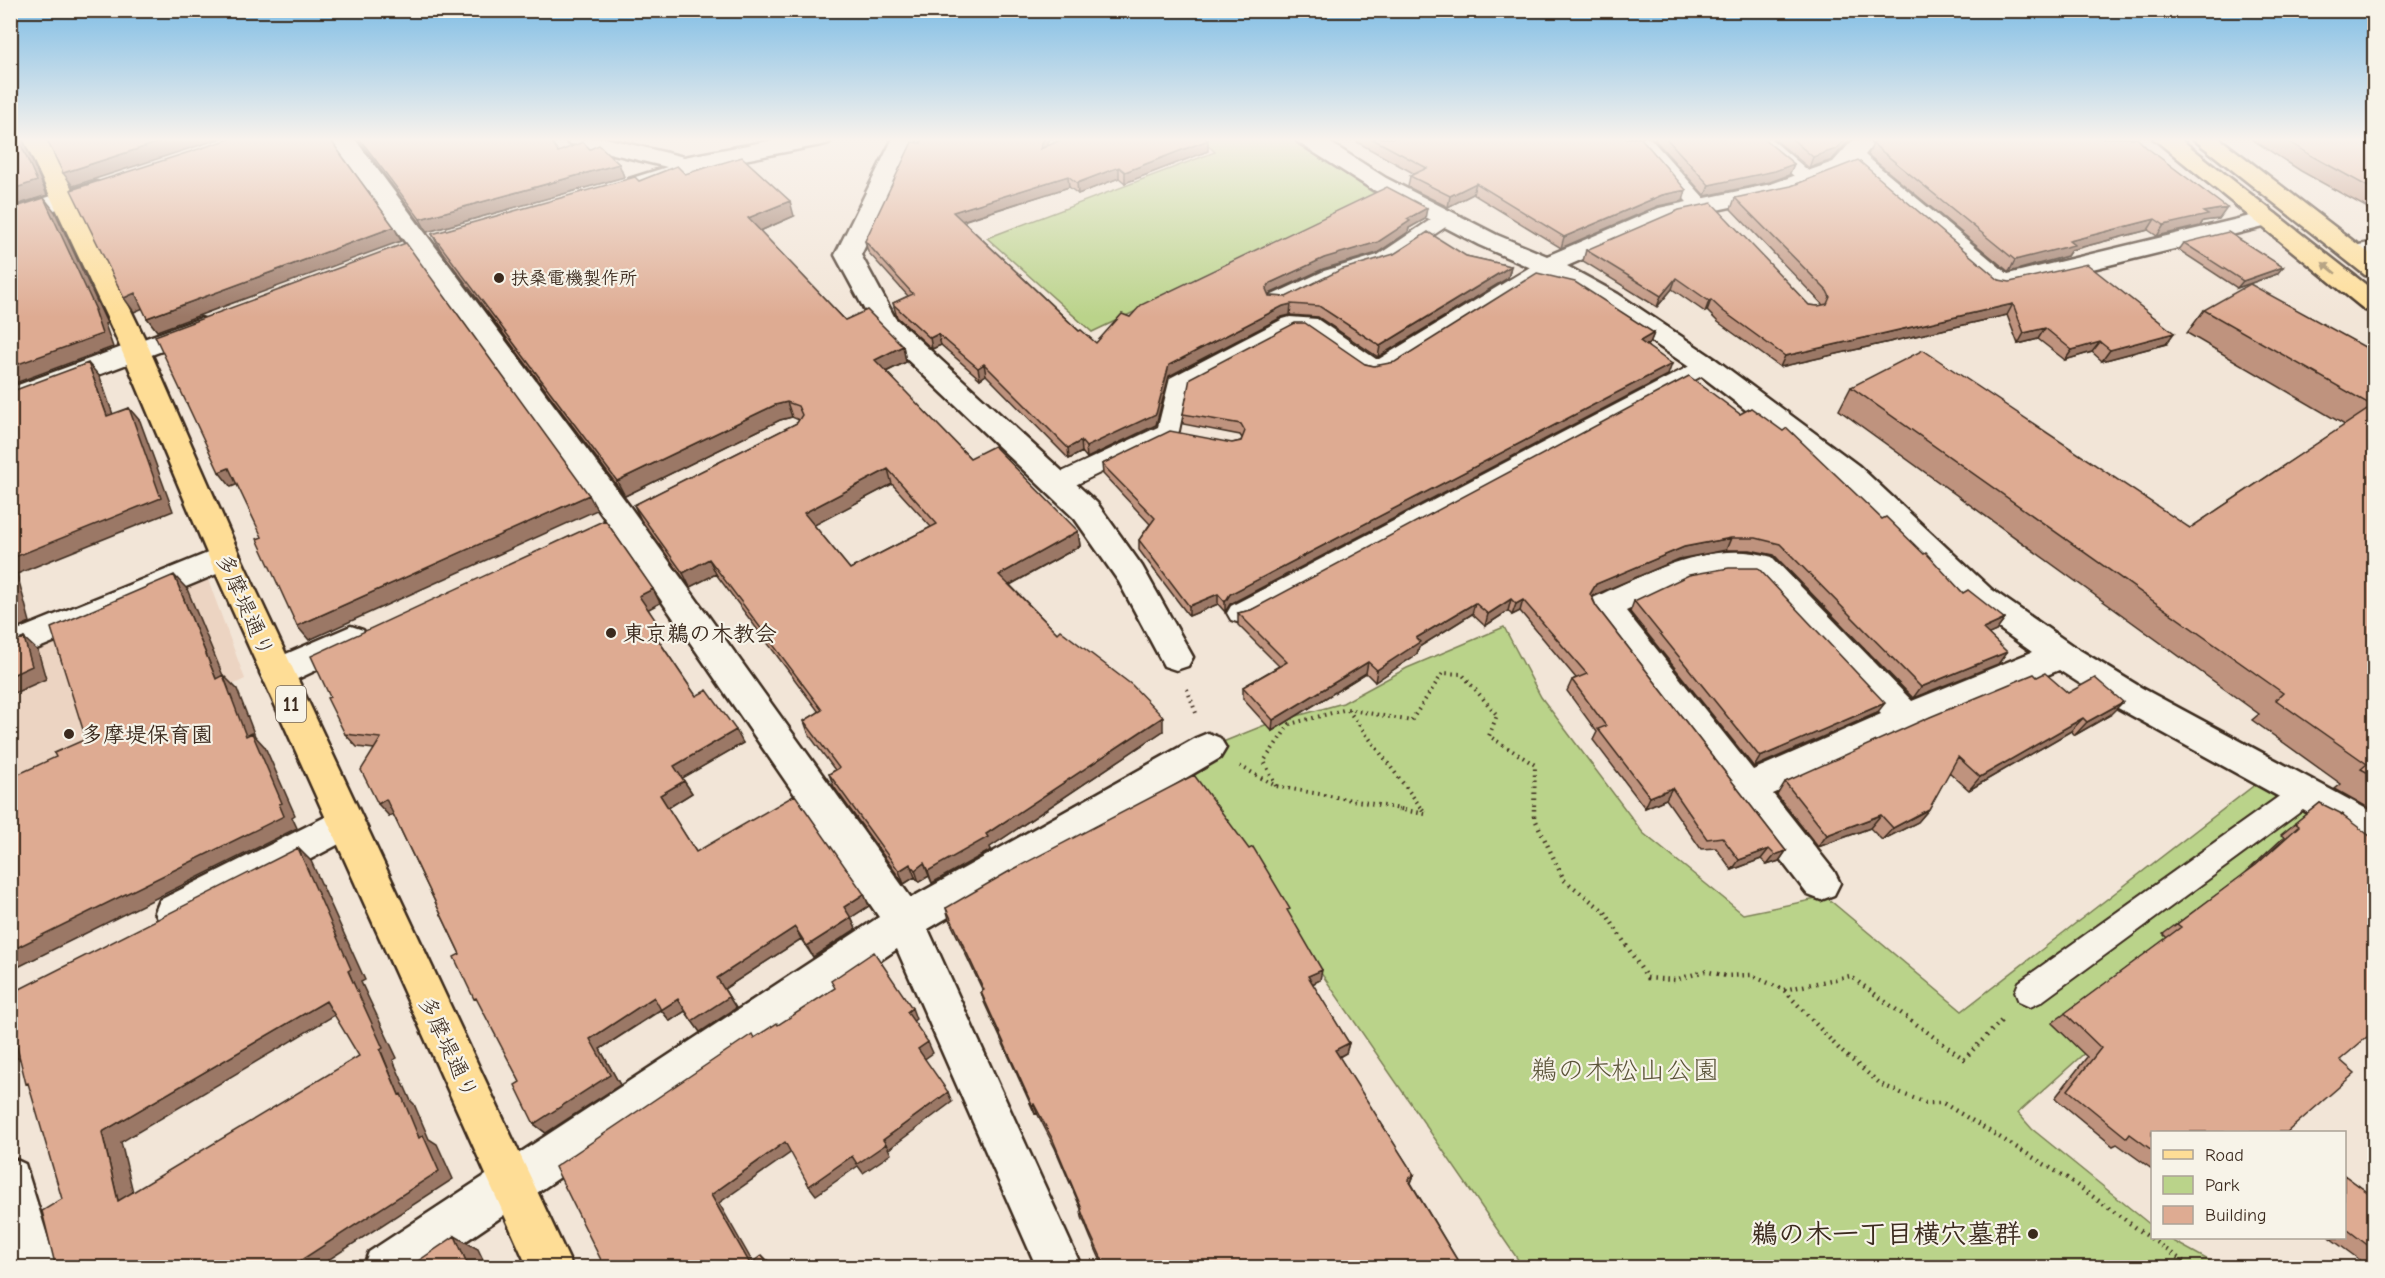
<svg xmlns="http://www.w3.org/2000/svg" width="2385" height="1278" font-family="'Comic Neue','Klee One',sans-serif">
	<rect width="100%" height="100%" fill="#f2e5d7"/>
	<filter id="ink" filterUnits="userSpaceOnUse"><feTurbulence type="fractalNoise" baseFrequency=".0167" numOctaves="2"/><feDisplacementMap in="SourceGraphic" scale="12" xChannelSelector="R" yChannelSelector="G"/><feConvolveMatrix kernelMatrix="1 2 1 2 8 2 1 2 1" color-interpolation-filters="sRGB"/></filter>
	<g filter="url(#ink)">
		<!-- built -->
		<path fill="#ecd4c2" d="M207,577l38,102 -234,111v-133z"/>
		<!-- green -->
		<path fill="#bad38a" stroke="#7a7e54" stroke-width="1.5" d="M1200,138h92l86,58 -286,136 -105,-94 228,-86z
			M1504,627l37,70 102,136 100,81 83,-17 136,114 294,-227 77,45 -315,284 14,16 120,97v12h16l53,29h-698l-351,-511 36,-8 57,-23 78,-22 64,-35z"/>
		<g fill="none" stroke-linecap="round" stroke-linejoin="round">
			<defs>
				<path id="lane" d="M1631,138h19l57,63 2,4 -2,4h-14z
					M1750,138h20l48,41 -2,4h-14z
					M1446,212l7,2 3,4 -3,4 -61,41 -54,16 -54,27 -7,1 -7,-1 -3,-5 3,-5 54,-25 54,-16 61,-41z
					M1547,259l7,2 3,4 -3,4 -161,101 -21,4 -8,-2 -59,-41h-11l-106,56 -9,44 -3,5 -111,54 -8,2 -8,-2 -4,-6 4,-6 109,-51 12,-49 113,-59 7,-2 27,2 59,40h3l161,-98z
					M1705,358l8,2 3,5 -3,5 -464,250 -9,3 -9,-3 -4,-7 4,-7z
					M2305,781l10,4 4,8 -4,8 -274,201 -11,5 -11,-5 -4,-10 4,-10 276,-197z"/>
				<path id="street" d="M330,138h24l276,369 281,391 285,-160 12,-5 12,5 6,10 -6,10 -292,171 154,339h-45l-140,-319 -471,319h-63l6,-16 510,-335 -271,-394z
					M564,138h41l79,19 100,-19h49l-4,5 -8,2 -129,25c-14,13 -44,24 -63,19l-4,-5 4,-5 38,-12 -99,-24z
					M893,138h24l-56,117 34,63 202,185 45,63 51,91 -5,9 -12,4 -12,-4 -45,-84 -44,-63 -200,-190 -40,-74z
					M1295,138h28l63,40 111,57 50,21 112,-48 112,-24 62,-22 19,-21 8,-2 8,2 4,5 -7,9 143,119 259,-62 9,2 3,5 -3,5 -273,67 -9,-2 -141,-121 -4,4 -63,23 -111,24 -108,47 51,28 97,65 144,107 132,123 82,57 69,42 232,125v34l-13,-5 -243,-134 -59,-38 -140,58 -146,66 61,77 6,12 -6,12 -13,5 -13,-5 -215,-279 -5,-9 5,-9c52,-24 119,-60 179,-41l140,144 120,-49 -63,-45 -132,-127 -142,-109 -95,-65 -62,-35 -59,-26 -109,-57 -71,-45zM1723,577h30l128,137 -128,56 -127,-159 57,-27z
					M96,182l9,2 3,5 -3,5 -95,30v-15z
					M2374,242v16l-21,3 -9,-3 -4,-5 4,-5z
					M201,318l9,3 4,6 -4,6 -200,75v-20z
					M225,546l11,4 5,8 -5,8 -226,94v-27z
					M351,626l12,4 5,9 -5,9 -74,35 -12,4 -12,-4 -5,-10 5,-10z
					M345,807l13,5 5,11 -5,11 -170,90 -14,6 -14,-6 -5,-12 5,-12z
					M10,1157l15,7 32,104h-46z"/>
				<path id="primary" d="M23,138h24l97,199 97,221 332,710h-45l-319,-710 -93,-221z
					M2153,138h26l195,153v21l-9,-2z
					M2192,138h27l155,119v20l-9,-2z"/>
			</defs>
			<!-- lane casing -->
			<use href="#lane" stroke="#3b2a1e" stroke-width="4"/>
			<!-- street casing -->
			<use href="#street" stroke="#3b2a1e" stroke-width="5"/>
			<!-- primary casing -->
			<use href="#primary" stroke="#3b2a1e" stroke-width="5"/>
			<!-- path-far1 -->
			<path stroke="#3b2a1e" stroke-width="4" stroke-dasharray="1.5 4.5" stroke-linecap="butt" d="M1187,689l9,24
				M1348,710l75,100
				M1240,766l36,20 130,24
				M1276,786l-12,-25 26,-37 57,-15 64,12 32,-48 19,1 35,41 -8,21 46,29 -1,45"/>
			<!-- path -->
			<path stroke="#3b2a1e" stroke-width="4.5" stroke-dasharray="1.5 5" stroke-linecap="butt" d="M1398,809l28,5
				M1422,809l4,5
				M1534,809v8l30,63 41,32 42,66 28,2 30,-9 21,5 25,-1 33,15 57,61 41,34 43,18h18l124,75 125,90
				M1784,990l66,-14 114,83 40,-41"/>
			<!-- lane -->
			<use href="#lane" fill="#f7f3e8" fill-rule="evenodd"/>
			<!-- street -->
			<use href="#street" fill="#f7f3e8" fill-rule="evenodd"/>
			<!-- primary -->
			<use href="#primary" fill="#fedd96" fill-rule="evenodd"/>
		</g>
		<!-- wall -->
		<path fill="#bf937e" stroke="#3b2a1e" stroke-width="1.5" fill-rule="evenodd" d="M357,138h192l9,14 32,-3 29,15 5,13 -197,55z
			M923,138h127l-3,8 161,5 -83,32 -6,-5 -41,16 -9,-7 -106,34 116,110 17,12 34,-26 295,-98 -16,9 -1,4 -31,21 -54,16 -54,25v2l17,1 180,-41 45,10 -3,12 -130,79 -60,-40 -28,-2 -8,2 -113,59 -13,49 -69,33 -5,-6 -13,7 -83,-84 -6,4 -39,-34 -9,4 -35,-32 -1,-3 -3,-11 15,-7 -40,-44 -3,-11z
			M1358,138h283l42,63 -25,5 -97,42 -88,-54 -25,13 -40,-20 2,-11 5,-2 -58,-32z
			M1653,138h110l31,26 -5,11 -19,7 -65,14z
			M1773,138h78l-19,22 -23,8z
			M2250,138h124v81l-8,-12 -65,-36z
			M1873,144l346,75 -16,2 -3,5 -43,10 -9,-6 -77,20 -4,6 -58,16 -141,-117z
			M639,181l155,35 -34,15 85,89 58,26 3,16 -20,10 84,86 108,73 2,15 -70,39 47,48 106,98 -173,116 1,3 -59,33 -3,-7 -10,6 -4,-5 -11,7 -70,-97 -5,-13 6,-4 -26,-35 -5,-14 15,-9 -103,-138 -26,13 -49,-67 -7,-15 163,-82 2,-3 -7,-3 -12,3 -155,76 -185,-247 -8,-15zM892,484l39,43 -81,42 -36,-44z
			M1735,198l264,82 167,64 -64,17 -10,-9 -27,8 -27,-21 -20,5 -11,-29 -227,52 -62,-45 -11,-11 -2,1 -33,-23 -15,18 -74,-46 3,-11 223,55 9,1 5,-1 -92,-96z
			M2184,243l93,31 -40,14 -58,-38z
			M2204,310l170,42v459l-39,-22 6,-5 -89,-64 7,-6 -420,-304 12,-23 339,141 155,-103 -158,-92z
			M1654,333l-4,10 -3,2 21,30 -438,229 -5,8 -7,-8 -29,12 -50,-66v-10l11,-16 -47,-50 -1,-10 130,-21 9,-2 1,-3 -2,-3 -57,-11v-10l182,-50 9,2z
			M1740,414l142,105 81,74 42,26 -9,12 -8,3 19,18 -9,12 -85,34 -139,-143 -24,-5h-24l-47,9 -87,37 4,10 190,245 -7,10 -12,4 -6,-6 -29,11 -16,-22 -15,1 -35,-50 -21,9 -52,-68 4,-8 -30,-41 5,-11 4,-2 -56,-67 -8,4 -4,-4 -23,15 -13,-12 -53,33 -2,7 -42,28 -9,-9 -94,58 -29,-32v-12l36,-21 -41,-41v-12l13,-3z
			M1634,601l243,112 -123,54 -124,-155z
			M660,603l-12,6 15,26 -6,3 39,58 47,47 -61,35 10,15 -24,15 28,44 168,42 5,12 -18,11 5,12 -43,28 -12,-18 -77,50 12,19 -36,24 -15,-21 -15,10 -9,-11 -61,39 20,36 -74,48 -12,-9 -14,-42 -60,-128 -67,-140 -4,2 -15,-67 -17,-2 -12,-13z
			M2037,677l73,38 -35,20 -4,-4 -102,59 -20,-18 -20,37 -11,13 -36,18 -12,-12 -52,19 -41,-52 8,-13z
			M2320,803l23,13 -191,316v37l-35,-25 -4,2 -58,-48 32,-41 -35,-34 115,-85 -4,-4 79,-58 42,-39 -3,-2z
			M946,908l343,7 31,65 -8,4 37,59 -3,10 -7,4 75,118 -3,8 51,85h-358l-13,-29 -9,-22 -1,-7v-1l-26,-61 -18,-35 -2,1 -51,-112 -3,-10 2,-1 -34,-72z
			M2344,1175l30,22v62l-10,4 -34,-25h14z"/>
		<!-- shaded-wall -->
		<path fill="#9b7866" stroke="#3b2a1e" stroke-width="1.5" d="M18,138h4l25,57 -37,12v-17z
			M172,138h50l-149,48 -10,-13z
			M1044,138h6l-9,22 -1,-11z
			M1846,138h5l-19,22 -23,8 4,-11z
			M1208,140v11l-83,32v-11z
			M619,164l5,13 -197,55 -7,-13z
			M1794,164l-5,11 -19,7 -65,14 4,-11z
			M1119,167v11l-41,16 -1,-11z
			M1068,176l1,11 -114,36 -2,-11z
			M1476,183l-3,11 -25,13 2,-11z
			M1686,190l-3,11 -25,5 -97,42 3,-11 98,-42z
			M44,198l11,14 52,111 -2,1 8,23 -103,38v-18z
			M790,201l4,15 -41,18 -5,-16z
			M1427,208l-2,11 -16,9 -1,4 -31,21 -54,16 -54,25 -4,6 1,-11 4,-6 137,-64z
			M2227,208l-8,11 -16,2 -3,5 -43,10 7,-11 39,-13z
			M2155,219l-7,11 -77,20 -4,6 -58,16 6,-12 54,-19z
			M394,227l7,14 -244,90 -10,-13z
			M1511,266l-3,12 -130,79 2,-11z
			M2283,267l-6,7 -40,14 6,-7z
			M1676,278l-4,11 -15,18 4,-11z
			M135,293l11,14 -12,5 -10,-14z
			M1711,300l-4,11 -2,1 4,-11z
			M1291,304l-1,11 -8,2 -113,59 -13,49 -69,33 -1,-11 83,-82 114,-59z
			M2013,304l-6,11 -227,52 5,-11z
			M2045,328l-7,11 -20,5 6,-11z
			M1654,333l-4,10 -14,8 4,-10z
			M2174,333l-8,11 -64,17 8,-11z
			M938,334l3,11 -9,4 -2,-11z
			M2100,342l-8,10 -27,8 7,-10z
			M903,346l3,16 -27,13 -4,-15z
			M88,363l12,14 18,52 -11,-13z
			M984,364l2,11 -6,4 -2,-11z
			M1672,364l-4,11 -438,229 -5,8v-10l5,-8z
			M787,402l5,15 -12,3 -155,76 -8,-15 158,-76z
			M129,408l11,13 33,90 -156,63 13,48 -20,9v-72z
			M1081,441l1,11 -13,7 -1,-11z
			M229,468l12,15 -10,4 -12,-15z
			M888,469l4,15 -83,44 -5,-15z
			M589,495l8,15 -288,130 -12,-14z
			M1078,531l2,15 -78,43 -3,-14z
			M1731,538l-5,12 -47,9 -87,37 -6,10 4,-12 6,-10 88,-37z
			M709,559l7,15 -26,13 -7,-14z
			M174,575l13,14 42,101 -6,-15 14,14 18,47 10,11 30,68 -3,2 5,11 -287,143v-20l206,-272z
			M653,589l7,14 -13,7 -8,-14z
			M1218,594v10l-29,12v-10z
			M1511,599l-3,12 -23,15 3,-12z
			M1523,600l-3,11 -8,4 4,-11z
			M1475,603l-3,11 -53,33 -2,7 -42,28 2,-12 39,-32z
			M2005,619l-9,12 -22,10 9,-12z
			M656,621l7,14 -8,3 -7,-13z
			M24,638l14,13 8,28 -36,16v-19z
			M2007,652l-9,12 -85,34 8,-11z
			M1368,662l-2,11 -94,58 1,-11z
			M2123,702l-13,13 -35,20 12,-13z
			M1885,703l-8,10 -123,54 6,-10z
			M1163,717v14l-173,116 1,3 -59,33 -4,-12 58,-37z
			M2083,718l-12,13 -102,59 11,-13z
			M736,730l7,13 -62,36 -7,-13z
			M684,781l8,12 -24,15 -8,-13z
			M1672,788l-6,11 -21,9 5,-11z
			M386,799l12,13 -9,4 -11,-12z
			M1929,809l-11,13 -36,18 11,-12z
			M1881,815l-11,13 -52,19 9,-12z
			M298,848l13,13 54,119 -4,2 36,76 -4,2 18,41 3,3 15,35 8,5 16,35 -137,89h-27l130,-130 -20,-43z
			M1769,849l-8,10 -29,11 7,-10z
			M1786,851l-7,10 -12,4 8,-10z
			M924,863l5,13 -10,6 -4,-12z
			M910,864l5,13 -11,7 -5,-13z
			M864,894l5,12 -20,13 -5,-12z
			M851,918l5,11 -43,28 -6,-11z
			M795,927l6,12 -77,50 12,19 -36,24 -8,-11 25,-43z
			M1322,970l-2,10 -14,7 2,-11z
			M654,997l9,11 -63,41 20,36 -74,48 -12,-9 56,-85z
			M678,999l9,11 -17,11 -9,-11z
			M326,1001l14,11 -219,130 16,67 -19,-8 -16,-69z
			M912,1008l4,11 -5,4 -4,-11z
			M928,1042l5,11 -10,7 -5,-11z
			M1349,1043l-3,10 -13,7 2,-10z
			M17,1047l9,16 -16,-9v-4z
			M948,1092l4,10 -63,47 -6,-9z
			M1034,1104l3,9 -2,1 -3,-9z
			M785,1142l8,9 -74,52 37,65 -6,-4 -39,-69z
			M886,1144l5,10 -28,19 -5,-7 -42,29 -7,-9 43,-30z
			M1414,1175l-4,9 -2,-5z
			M455,1236l23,13 9,19h-18z
			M762,1255l8,8 3,5h-4z"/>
		<!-- building -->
		<path fill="#deab92" stroke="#3b2a1e" stroke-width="1.5" fill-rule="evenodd" d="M10,138h8l19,43 -27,9z
			M46,138h126l-109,35z
			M233,138h96l65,89 -247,91 -12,-25 -11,5 -53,-108z
			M359,138h190l9,14 25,-10 7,7 9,-4 20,19 -199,55z
			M923,138h121l-4,11 25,-11h140l3,2 -83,32 -6,-5 -42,16 -9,-7 -115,36 126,119 2,-1 15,13 26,-29 8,3 11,-12 246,-118 40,21 -20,11 3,2 -32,21 -54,16 -54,25 -4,6 3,7 17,1 54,-27 54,-16 34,-22 38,24 45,10 -131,80 -61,-40 -28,-2 -8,2 -114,59 -13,49 -70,33 -5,-6 -13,7 -84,-84 -6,4 -40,-34 -8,4 -36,-33 -1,-2 20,-9 -48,-53 47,-99 9,1z
			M1371,138h270l45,52 -24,5 -98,42 -88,-54 -26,13 -40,-20 17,-8z
			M1666,138h97l31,26 -19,7 -66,14z
			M1791,138h55l-10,11 -23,8z
			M1877,138h260l9,9 81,61 -24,4 5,3 -44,10 -9,-6 -86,22 5,4 -59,15 -142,-116z
			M2283,138h91v52l-62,-34z
			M742,157l48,44 -42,17 97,102 22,-10 36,36 -28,14 95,98 24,-12 84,85 -79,44 58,58 3,-3 72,55 31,32 -177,117 2,3 -60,34 -4,-8 -9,7 -5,-6 -11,7 -70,-97 10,-6 -35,-47 18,-11 -113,-151 -26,14 -49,-68 163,-82 5,-8 -4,-9 -11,-4 -12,3 -158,76 -185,-247 203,-57 4,4 38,-15 8,8zM888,469l49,55 -87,45 -46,-56z
			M1858,160l141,120 11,2 77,-18 87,69 -64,17 -10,-8 -28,8 -27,-22 -21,5 -11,-29 -228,52 -62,-45 -12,-11 -2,1 -33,-23 -15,18 -75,-46 93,-40 33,-7 97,102 9,1 9,-2 3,-7 -3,-6 -92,-93 56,-12z
			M44,198l52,112h-2l8,24 -92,33v-158z
			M2228,232l55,35 -40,14 -59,-38z
			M406,243l183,252 -292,131 -40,-87 5,-2 -33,-69 -10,4 -64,-136z
			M1537,273l38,9 79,51 -14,8 32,23 -442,230 -5,8 -7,-8 -29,12 -50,-66 16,-22 -53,-54 68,-33 62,12 9,-2 4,-10 -4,-7 -58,-10 7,-36 105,-55h10l60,41 9,2 21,-4z
			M2250,284l124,68v424l-13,-7 6,-5 -91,-64 7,-7 -432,-306 72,-37 267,178 183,-122 -169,-96z
			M88,363l19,53 22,-8 32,90 -151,61v-167z
			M1689,376l51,38 11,-6 32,23 4,-3 95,91 4,-2 38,37 2,-1 37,40 5,-3 37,29 -22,10 24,23 -86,35 -141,-143 -24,-6h-25l-47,9 -88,37 -6,10 6,12 190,245 -11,4 -6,-6 -30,11 -17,-23 -15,2 -35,-51 -22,9 -52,-68 8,-3 -34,-46 15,-6 -64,-74 -7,4 -5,-5 -23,15 -13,-11 -59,35 4,4 -43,28 -9,-8 -95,58 -30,-33 44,-25 -49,-49 13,-3z
			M605,520l48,69 -14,7 17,25 -8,4 48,71 11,-6 29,40 -62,36 10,15 -24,14 36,57 99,-57 69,99 -20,13 7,11 -44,28 -12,-19 -78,51 12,19 -37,24 -14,-22 -17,11 -7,-13 -64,42 20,36 -76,49 -19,-39 5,-3 -44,-84 -2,1 -20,-42 6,-3 -74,-155 -8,5 -17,-34 20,-32 -36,-4 -18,-36 3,-1 -19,-41z
			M1729,568h29l127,135 -125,54 -126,-156 55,-26z
			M174,575l42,104 7,-4 23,61 6,-3 30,70 -3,1 5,12 -274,135v-173l46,-21 -2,-4 32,-14 -35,-111z
			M10,589l6,20 -6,3z
			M24,638l8,28 -22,10v-33z
			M2045,673l23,20 27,-15 28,24 -36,20 -4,-4 -103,59 -22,-20 -29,52 -36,19 -12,-13 -54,20 -42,-53 145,-65 104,-43 3,3z
			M1194,775l55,74 4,-2 37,62 -3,1 35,60 -14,6 41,67 -14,7 79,125 -6,4 54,89h-356l-17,-37 -8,-21 1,-1 -29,-69 -19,-36 -2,1 -51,-113 3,-2 -38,-82 62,-36z
			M2320,803l24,12h-2l32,24v192l-34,29 15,13 -68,59h-135v18l-22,-16 -3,4 -59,-48 33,-42 -36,-35 116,-86 -4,-3 79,-59 43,-39 -4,-3z
			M298,848l53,121 -3,2 35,77 -3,2 19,45 2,-1 18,44 4,-3 16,36 -150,97h-233l-14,-57 20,-12 -34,-116 -2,1 -9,-37 -7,3v-56zM326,1001l33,55 -241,145 -16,-69z
			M874,952l38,56 -5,4 21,30 -10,7 30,43 -65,48 3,4 -29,20 -5,-8 -43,30 -24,-44 -74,53 39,69 12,-9 7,13h-164l-50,-101 197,-133 2,4 23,-15 1,2 57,-37 -4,-7z
			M2344,1175l30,22v53l-30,-23z
			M455,1236l14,32h-61z
			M856,1264l2,4h-7z"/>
		<!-- one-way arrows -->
		<defs><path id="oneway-solid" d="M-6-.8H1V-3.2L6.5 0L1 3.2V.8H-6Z" transform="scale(1.5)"/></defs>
		<use fill="#9c845a" href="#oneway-solid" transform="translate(2329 268) rotate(-141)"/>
	</g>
	<!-- sky -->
	<linearGradient id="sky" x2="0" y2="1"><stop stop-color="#7fbde5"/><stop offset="0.44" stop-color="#f9f3ed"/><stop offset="1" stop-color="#f9f3ed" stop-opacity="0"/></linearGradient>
	<rect width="2385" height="317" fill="url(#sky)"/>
	<!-- markers -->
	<g fill="#3b2a1e" stroke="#f7f3e8" stroke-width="2">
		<circle cx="499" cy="278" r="6"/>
		<circle cx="611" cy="633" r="6"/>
		<circle cx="69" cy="734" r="6"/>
		<circle cx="2033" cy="1234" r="6"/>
	</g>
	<g text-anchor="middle" stroke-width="4.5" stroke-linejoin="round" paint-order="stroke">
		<!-- far-poi labels -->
		<g font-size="18" font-weight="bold" fill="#3b2a1e" stroke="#f7f3e8" text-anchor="start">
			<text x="511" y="284">扶桑電機製作所</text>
		</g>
		<!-- shield labels -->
		<rect fill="#f7f3e8" stroke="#73665b" stroke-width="1.5" x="276" y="686" width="30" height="36" rx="4.5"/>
		<g font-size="21" font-weight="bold" fill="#3b2a1e">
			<text x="291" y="711">11</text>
		</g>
		<!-- street labels -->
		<g font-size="22" fill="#3b2a1e" stroke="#f7f3e8">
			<text transform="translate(246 605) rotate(66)" y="8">多摩堤通り</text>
			<text transform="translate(449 1047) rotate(65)" y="8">多摩堤通り</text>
		</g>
		<!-- poi labels -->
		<g font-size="22" font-weight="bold" fill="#3b2a1e" stroke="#f7f3e8" text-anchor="start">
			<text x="623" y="641">東京鵜の木教会</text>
			<text x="81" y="742">多摩堤保育園</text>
		</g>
		<!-- near-park labels -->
		<g font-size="27" fill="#5b5439" stroke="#f7f3e8">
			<text x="1625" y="1079">鵜の木松山公園</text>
		</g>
		<!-- near-poi labels -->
		<g font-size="27" font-weight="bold" fill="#3b2a1e" stroke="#f7f3e8" text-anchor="end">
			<text x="2021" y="1243">鵜の木一丁目横穴墓群</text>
		</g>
	</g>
	<!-- margin -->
	<rect width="2385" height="1278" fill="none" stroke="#f7f3e8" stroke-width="36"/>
	<rect x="18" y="18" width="2349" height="1242" fill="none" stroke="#3b2a1e" stroke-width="2" filter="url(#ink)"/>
	<!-- legend -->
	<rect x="2151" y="1131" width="195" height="108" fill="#f7f3e8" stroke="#aca397" stroke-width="1.5"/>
	<rect x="2163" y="1150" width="30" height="9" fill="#fedd96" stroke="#aca397" stroke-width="1.5"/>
	<text x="2205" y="1161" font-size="18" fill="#3b2a1e">Road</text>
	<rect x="2163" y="1176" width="30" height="18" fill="#bad38a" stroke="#aca397" stroke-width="1.5"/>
	<text x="2205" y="1191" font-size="18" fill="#3b2a1e">Park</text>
	<rect x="2163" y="1206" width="30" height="18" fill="#deab92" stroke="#aca397" stroke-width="1.5"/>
	<text x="2205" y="1221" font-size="18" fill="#3b2a1e">Building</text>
</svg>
